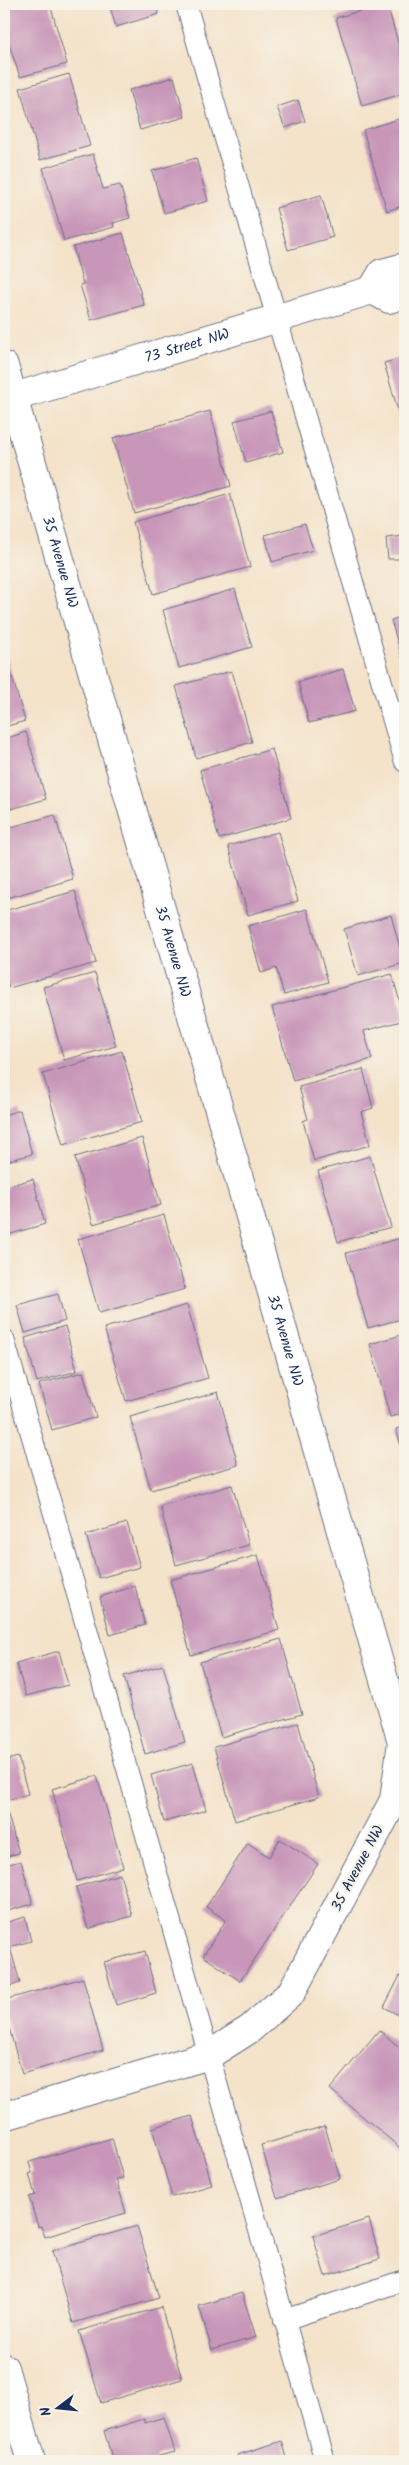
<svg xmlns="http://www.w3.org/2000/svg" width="409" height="2465" font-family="Kalam,sans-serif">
	<rect width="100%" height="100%" fill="#f7f3e8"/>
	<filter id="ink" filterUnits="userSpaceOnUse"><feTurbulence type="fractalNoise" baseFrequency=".02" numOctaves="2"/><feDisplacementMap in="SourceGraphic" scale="10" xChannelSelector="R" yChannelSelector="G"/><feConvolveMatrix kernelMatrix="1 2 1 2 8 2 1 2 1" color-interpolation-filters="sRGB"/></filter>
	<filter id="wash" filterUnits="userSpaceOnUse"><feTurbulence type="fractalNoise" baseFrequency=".0096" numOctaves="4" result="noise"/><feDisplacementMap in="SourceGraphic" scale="20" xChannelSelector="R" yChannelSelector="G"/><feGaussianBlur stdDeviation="1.12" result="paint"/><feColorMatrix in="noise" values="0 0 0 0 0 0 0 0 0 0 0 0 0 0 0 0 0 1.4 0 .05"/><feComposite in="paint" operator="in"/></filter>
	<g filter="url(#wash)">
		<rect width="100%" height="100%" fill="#f4e2c9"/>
		<g id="blocks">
			<!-- building -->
			<path fill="#c896b9" d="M18,4h32l17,60 -47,13 -16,-47v-22z
				M109,4h47l3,10 -43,13z
				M383,4h4l18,63v26l-43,13 -26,-88z
				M69,74l21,72 -50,14 -20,-72z
				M174,77l11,40 -45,13 -11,-40z
				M298,100l7,21 -20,7 -8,-21z
				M405,117v88l-18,6 -24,-81z
				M93,154l10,35 17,-4 10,33 -17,5 1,4 -50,14 -21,-73z
				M196,158l12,43 -44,12 -12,-42z
				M321,195l12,42 -45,13 -12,-42z
				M123,233l21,72 -53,15 -11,-35 3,-1 -10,-37z
				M405,357v78l-21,-72z
				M210,411l21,75 -97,27 -21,-75z
				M271,411l12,41 -37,11 -12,-42z
				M230,494l20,73 -97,27 -20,-72z
				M305,524l8,26 -41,12 -7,-27z
				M405,536v23h-17l-2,-21z
				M235,589l17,58 -73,21 -16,-58z
				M405,616v41l-3,1 -11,-38z
				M4,649l21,72 -21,6z
				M343,669l12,42 -46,12 -11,-41z
				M232,671l20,71 -56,16 -20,-72z
				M26,732l20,67 -42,12v-72z
				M272,749l19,69 -72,21 -19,-69z
				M55,815l18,64 -69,20v-70z
				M278,832l20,69 -50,14 -20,-69z
				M75,891l21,72 -87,25 -5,-18v-59z
				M307,909l21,73 -44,13 -8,-27 -15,5 -13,-47z
				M391,915l13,48 -46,13 -14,-47z
				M95,973l21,73 -52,14 -21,-73z
				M392,974l13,46 -41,11 8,28 -79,22 -21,-74z
				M122,1051l20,71 -79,23 -20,-71z
				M4,1052l7,23 -7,3z
				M363,1069l10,39 -12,4 9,33 -56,16 -11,-40 5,-2 -9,-32z
				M20,1110l12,44 -28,8v-47z
				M142,1138l19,67 -68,19 -18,-67z
				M370,1156l21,71 -53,15 -20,-71z
				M33,1179l12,45 -41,12v-49z
				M164,1215l21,74 -86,24 -21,-74z
				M405,1237v81l-37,10 -22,-75z
				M58,1294l7,27 -40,12 -8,-28z
				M187,1305l21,73 -82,23 -22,-73z
				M65,1326l12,45 -40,11 -12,-44z
				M405,1334v79l-15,4 -20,-73z
				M83,1372l13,45 -44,13 -13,-46z
				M218,1392l20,73 -87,25 -21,-73z
				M405,1426v33l-9,-30z
				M232,1485l17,60 -73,20 -16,-59z
				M127,1523l13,44 -41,11 -13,-43z
				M258,1555l21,75 -88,25 -21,-75z
				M135,1586l10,39 -35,10 -10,-38z
				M281,1639l21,75 -81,23 -21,-75z
				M59,1651l9,34 -42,11 -10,-33z
				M163,1665l22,77 -40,12 -21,-78z
				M298,1723l21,74 -84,24 -21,-74z
				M18,1757l10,37 -24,7v-40z
				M193,1763l13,47 -42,12 -13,-47z
				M97,1776l26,91 -46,14 -25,-92z
				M7,1812l12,41 -15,4v-44z
				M280,1839l38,25 -78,117 -37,-25 23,-36 -20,-13 42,-64 21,14z
				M21,1861l12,43 -29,8v-47z
				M120,1874l12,42 -44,13 -12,-42z
				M25,1917l6,24 -21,6 10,36 -16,5v-65z
				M145,1951l11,42 -40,12 -12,-43z
				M405,1966v53l-21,-12z
				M83,1978l20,72 -81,24 -18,-64v-10z
				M379,2030l26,22v100l-75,-63z
				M192,2116l20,69 -40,12 -20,-69z
				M325,2126l15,53 -63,19 -16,-53z
				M112,2138l11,40 -7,1 10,34 -81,24 -4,-11 -3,1 -9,-30 6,-2 -6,-21 3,-1 -3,-11z
				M369,2219l11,40 -55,17 -12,-40z
				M137,2226l22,72 -86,25 -21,-72z
				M242,2293l14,44 -44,13 -13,-44z
				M161,2307l21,72 -81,24 -22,-72z
				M164,2417l11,35 -20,5 1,4h-43l-9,-30 40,-12 1,4z
				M282,2441l6,20h-49l-2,-6z"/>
		</g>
	</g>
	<g filter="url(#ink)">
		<use href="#blocks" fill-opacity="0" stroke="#676e83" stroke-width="1"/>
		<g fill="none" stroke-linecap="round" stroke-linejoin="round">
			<defs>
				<path id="service" d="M186,4l219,758
					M4,1339l321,1122
					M284,2320l121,-40"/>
				<g id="minor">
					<path d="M372,290l10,-17 23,-6"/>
					<path id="s1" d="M4,366l398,1376 -8,58 -103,193 -41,36 -41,26 -205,61"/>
					<path id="s2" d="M4,400l368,-110 17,9 16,-5"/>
					<path d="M4,2368l27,93"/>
				</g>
			</defs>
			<!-- service casing -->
			<use href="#service" stroke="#676e83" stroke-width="22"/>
			<!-- minor casing -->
			<use href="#minor" stroke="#676e83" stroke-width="30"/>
			<!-- service -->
			<use href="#service" stroke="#fff" stroke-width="20"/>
			<!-- minor -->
			<use href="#minor" stroke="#fff" stroke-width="28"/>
		</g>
	</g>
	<g text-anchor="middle" stroke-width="4.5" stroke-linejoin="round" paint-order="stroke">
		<!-- street labels -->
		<g font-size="15" fill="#1b2f5e" stroke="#f7f3e8">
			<text dy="5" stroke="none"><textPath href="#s2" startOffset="191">73 Street NW</textPath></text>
			<text dy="5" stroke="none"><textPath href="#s1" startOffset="204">35 Avenue NW</textPath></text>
			<text dy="5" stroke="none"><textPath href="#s1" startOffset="609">35 Avenue NW</textPath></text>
			<text dy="5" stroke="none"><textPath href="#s1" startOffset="1014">35 Avenue NW</textPath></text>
			<text transform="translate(357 1868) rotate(-62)" y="5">35 Avenue NW</text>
		</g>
	</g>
	<!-- margin -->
	<rect width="409" height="2465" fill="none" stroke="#f7f3e8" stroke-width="20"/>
	<!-- north arrow -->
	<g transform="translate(58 2408) rotate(254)" stroke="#f7f3e8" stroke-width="4" paint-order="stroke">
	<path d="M0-4L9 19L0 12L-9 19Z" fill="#1b2f5e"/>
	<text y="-8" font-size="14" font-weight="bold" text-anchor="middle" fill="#1b2f5e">N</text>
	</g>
</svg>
